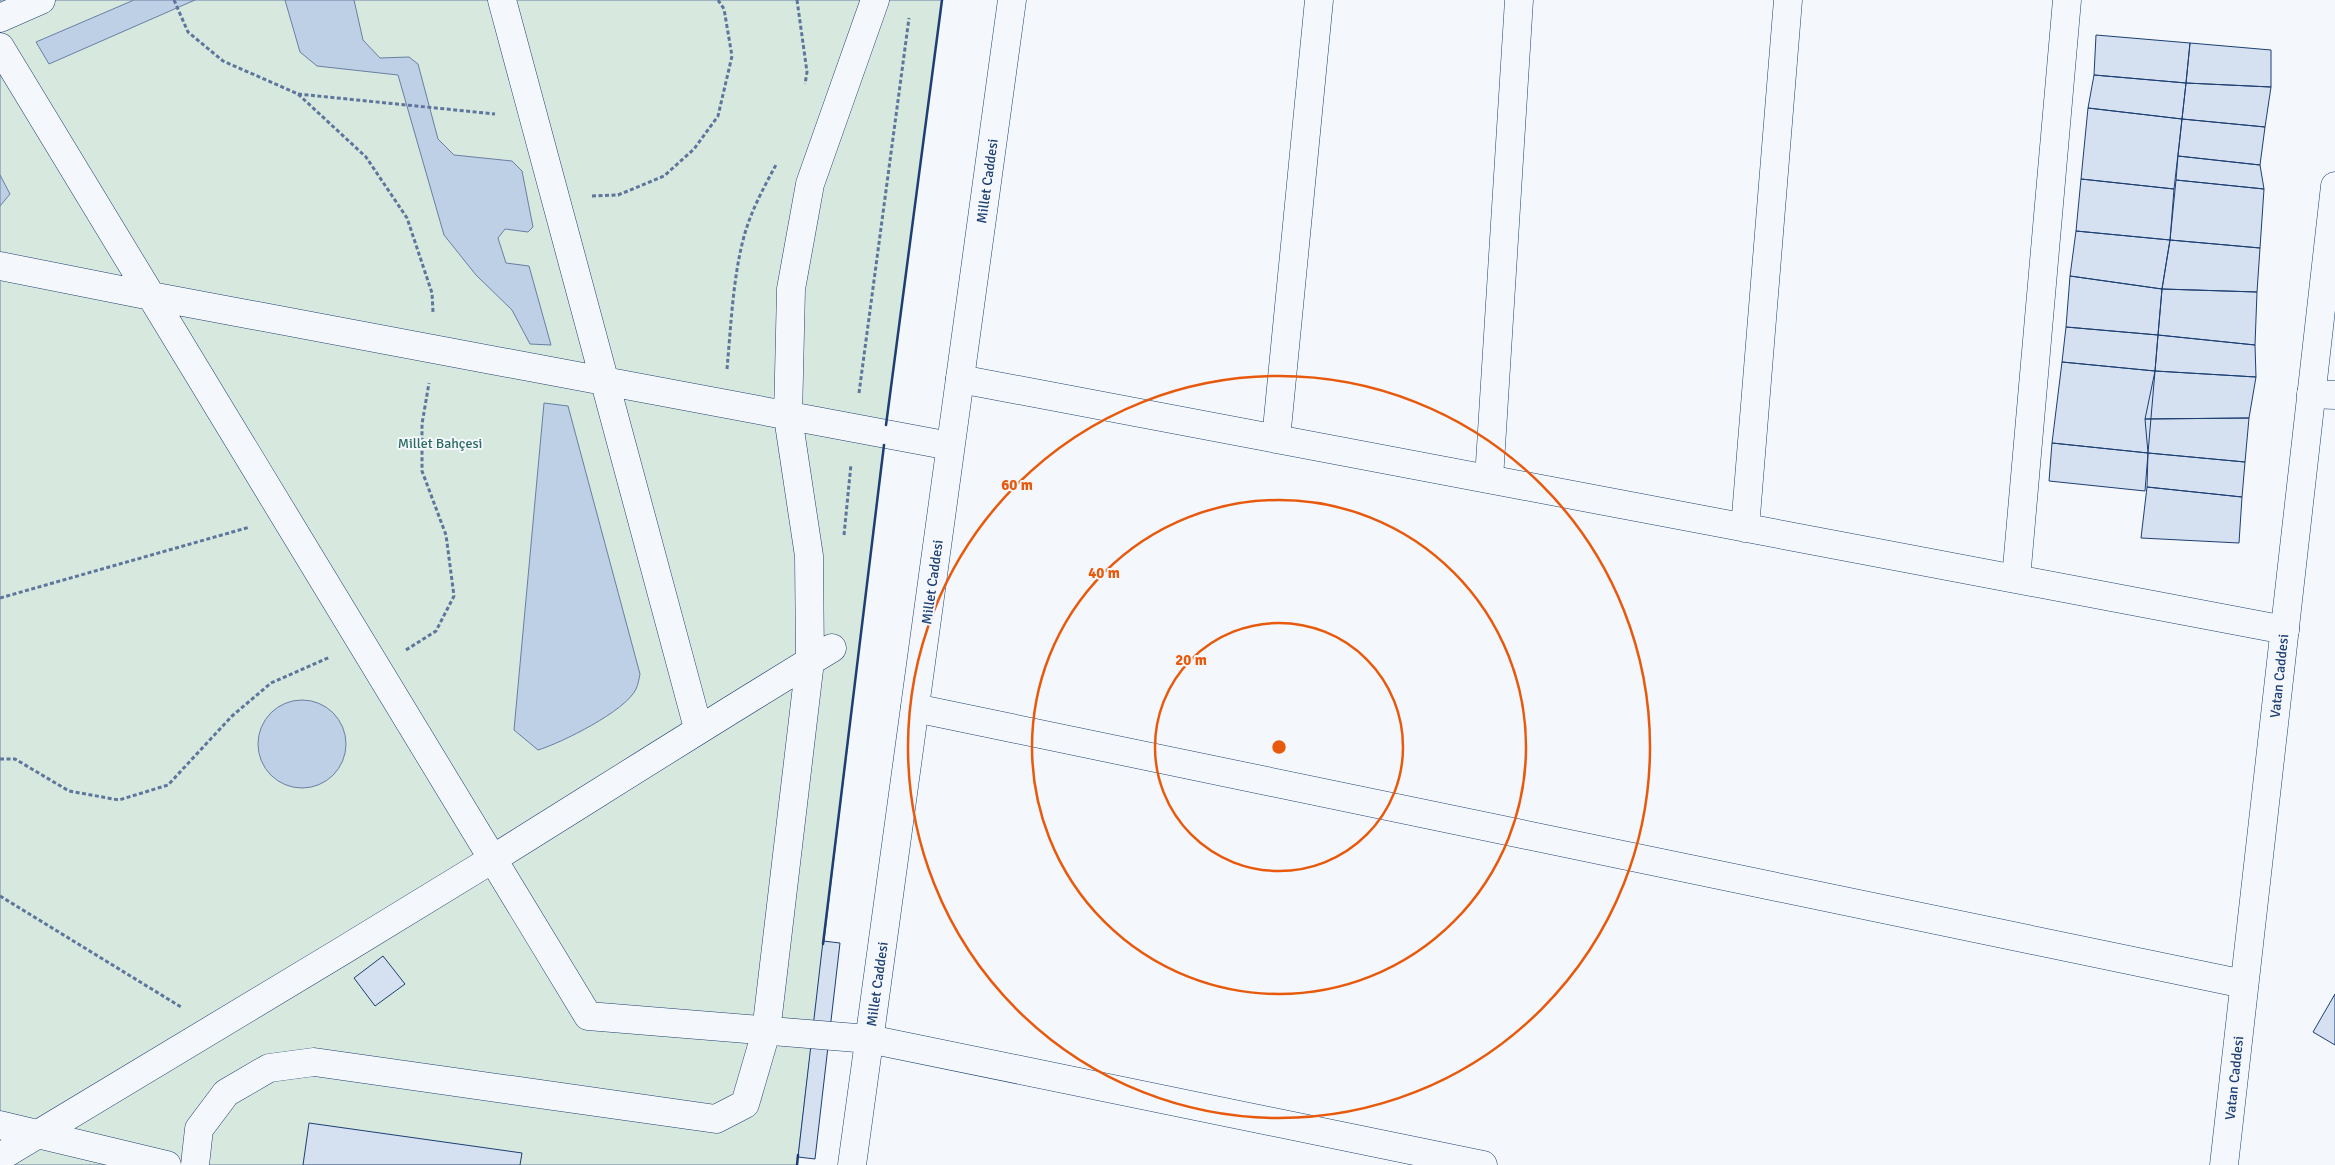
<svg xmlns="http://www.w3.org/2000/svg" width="2335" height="1165" font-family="Signika,sans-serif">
	<rect width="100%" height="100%" fill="#f4f7fb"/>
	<!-- green -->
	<path fill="#d7e8df" stroke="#687fa3" d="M0,0h942l-57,434 -88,731h-797z"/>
	<!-- water -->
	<path fill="#bed0e5" stroke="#687fa3" d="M134,0h61l-146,64 -13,-22z
		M285,0h69l9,40 17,18 29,-1 9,7 20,75 16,16 58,6 10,10 11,56 -5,5 -23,-3 -7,9 8,25 23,3 22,79 -21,-1 -18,-34 -36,-35 -32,-40 -46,-160 -81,-9 -17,-14z
		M0,175l10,19 -10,12z
		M544,403l24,3 72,268c-1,5 -2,11 -4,15 -10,22 -75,54 -98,61l-24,-20z
		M258 744a44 44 0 1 1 88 0a44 44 0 1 1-88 0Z"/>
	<!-- building -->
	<path fill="#d5e0f0" stroke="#1d3f73" d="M2096,35l94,8 -4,40 -92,-8z
		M2190,43l81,7v37l-85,-4z
		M2094,75l92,8 -4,36 -94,-11z
		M2186,83l85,4 -6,40 -83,-8z
		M2088,108l94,11 -8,70 -93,-10z
		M2182,119l83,8 -5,38 -82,-9z
		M2178,156l82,9 4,24 -88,-9z
		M2081,179l93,10 -4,51 -94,-9z
		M2176,180l88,9 -4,59 -90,-8z
		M2076,231l94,9 -8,49 -92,-13z
		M2170,240l90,8 -3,44 -95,-3z
		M2070,276l92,13 -4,46 -92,-8z
		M2162,289l95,3 -2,53 -97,-10z
		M2066,327l92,8 -3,36 -93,-9z
		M2158,335l97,10 1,32 -101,-6z
		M2062,362l93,9 -7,82 -96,-10z
		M2155,371l101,6 -7,41 -104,1z
		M2249,418l-4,44 -97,-9 -3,-34z
		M2052,443l96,10 -3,38 -96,-10z
		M2148,453l97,9 -3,35 -95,-10z
		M2147,487l95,10 -3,46 -98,-5z
		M823,941l17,2 -25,216 -17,-2z
		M383,956l22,28 -30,22 -21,-28z
		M2335,994v51l-22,-13z
		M309,1123l213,30 -2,12h-217z"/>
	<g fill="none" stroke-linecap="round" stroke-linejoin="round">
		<defs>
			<path id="pedestrian" d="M502,0l196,728
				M0,18l41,-18
				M0,47l588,969 281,23
				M0,266l151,30 799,150
				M0,1125l167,40
				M0,1157c165,-98 328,-197 491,-297 114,-71 227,-143 341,-212
				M195,1165l4,-36 27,-36 43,-25 45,-6 402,57 29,-15 21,-72 44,-371 -1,-105 -21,-139 3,-128 19,-105 65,-184"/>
			<path id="minor" d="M960,379l1325,251
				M2311,394l24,1
				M1276,439l43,-439
				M1489,479l30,-479
				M1745,528l43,-528
				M2016,579l51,-579
				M915,708l1329,276
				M869,1039l614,126"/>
			<path id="secondary" d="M852,1165l160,-1165
				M2224,1165l111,-979"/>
		</defs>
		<!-- pedestrian casing -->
		<use href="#pedestrian" stroke="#1d3f73" stroke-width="29"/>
		<!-- minor casing -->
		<use href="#minor" stroke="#1d3f73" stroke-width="29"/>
		<!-- secondary casing -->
		<use href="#secondary" stroke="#1d3f73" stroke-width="29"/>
		<!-- path -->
		<path stroke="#5e769c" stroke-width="3" stroke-dasharray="4 2.5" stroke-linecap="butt" d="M174,0l14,32 35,29 75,33 68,63 41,61 25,75 1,19
			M797,0l10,72 -2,12
			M298,94l197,20
			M592,196l26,-1 46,-19 30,-27 24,-33 14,-60 -8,-47 -6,-9
			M727,369c4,-43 6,-95 18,-136 7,-24 20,-48 32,-70
			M859,393l50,-375
			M844,535l7,-71
			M0,598l250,-71
			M406,650l30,-19 18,-35 -8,-61 -24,-64v-47l7,-41
			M0,759h15l54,32 50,9 49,-15 64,-69 39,-33 59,-26
			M0,896l181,111"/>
		<!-- pedestrian -->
		<use href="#pedestrian" stroke="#f4f7fb" stroke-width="28"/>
		<!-- minor -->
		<use href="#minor" stroke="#f4f7fb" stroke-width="28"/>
		<!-- secondary -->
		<use href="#secondary" stroke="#f4f7fb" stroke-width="28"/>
		<!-- wall -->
		<path stroke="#1d3f73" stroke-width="2.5" d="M886,425l56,-425
			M823,944l61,-499
			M797,1165l1,-10"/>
	</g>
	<!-- distance rings -->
	<g fill="none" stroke="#e8590c" stroke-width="2.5">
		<circle cx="1279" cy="747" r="124"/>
		<circle cx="1279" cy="747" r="247"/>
		<circle cx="1279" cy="747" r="371"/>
	</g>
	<g text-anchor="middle" stroke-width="4" stroke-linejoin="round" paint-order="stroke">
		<!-- street labels -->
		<g font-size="14" fill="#1d3f73" stroke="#f4f7fb">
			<text transform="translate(987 181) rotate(-82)" y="5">Millet Caddesi</text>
			<text transform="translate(932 582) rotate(-82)" y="5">Millet Caddesi</text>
			<text transform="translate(2279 676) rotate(-84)" y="5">Vatan Caddesi</text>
			<text transform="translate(877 984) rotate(-82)" y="5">Millet Caddesi</text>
			<text transform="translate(2234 1078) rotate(-84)" y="5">Vatan Caddesi</text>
		</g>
		<!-- park labels -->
		<g font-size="14" fill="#2c6c60" stroke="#f4f7fb">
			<text x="440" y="448">Millet Bahçesi</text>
		</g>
	</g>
	<circle cx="1279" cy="747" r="8" fill="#e8590c" stroke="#f4f7fb" stroke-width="2.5"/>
	<g font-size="15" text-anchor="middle" font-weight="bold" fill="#e8590c" stroke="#f4f7fb" stroke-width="4" stroke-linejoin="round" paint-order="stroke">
		<text x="1017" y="490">60 m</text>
		<text x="1104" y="578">40 m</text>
		<text x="1191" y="665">20 m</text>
	</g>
</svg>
